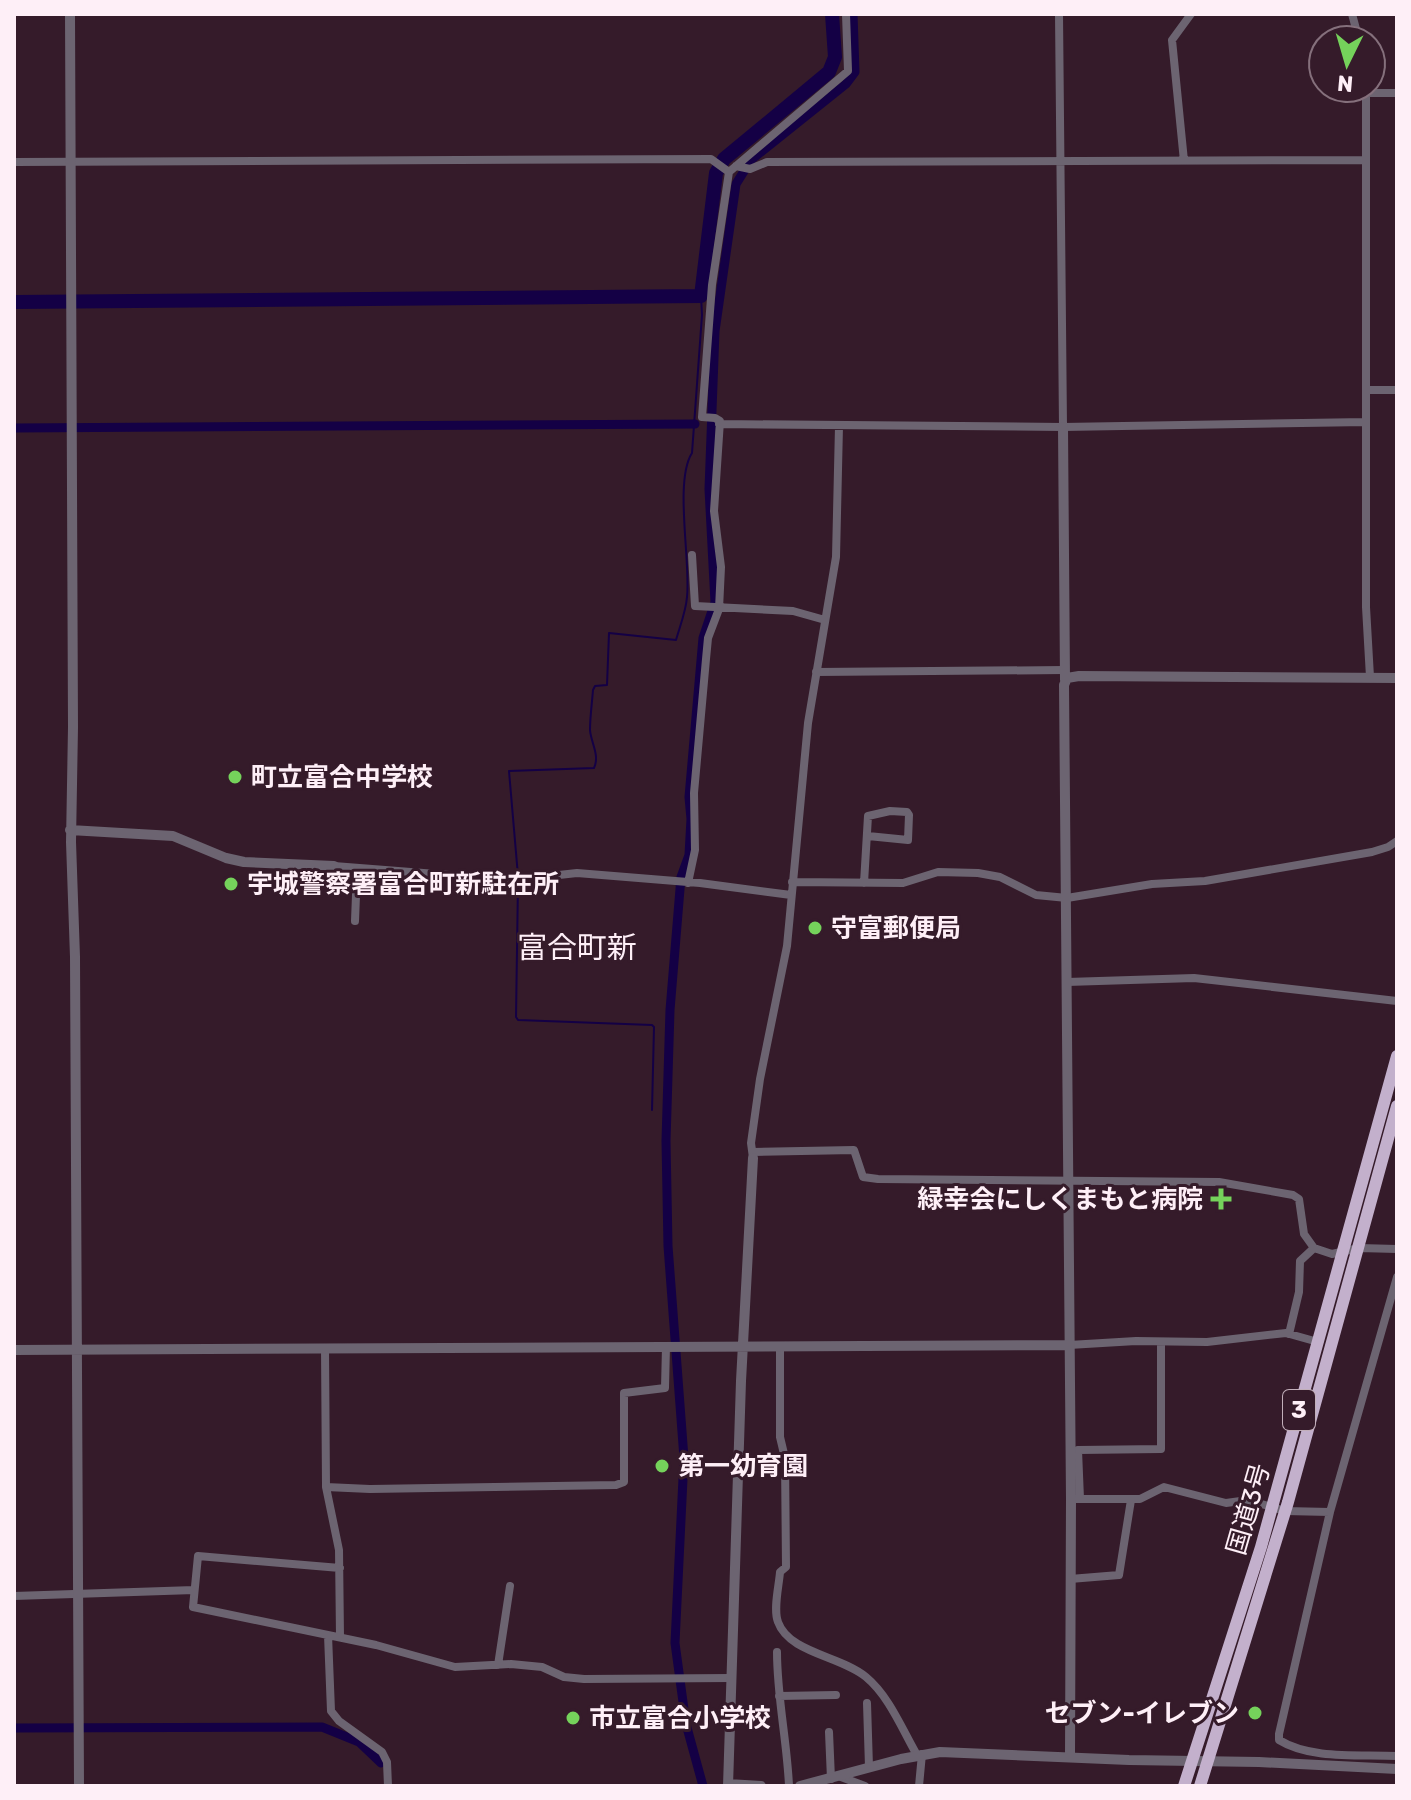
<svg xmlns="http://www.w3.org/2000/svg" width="1411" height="1800" font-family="Rubik,'Noto Sans JP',sans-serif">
	<rect width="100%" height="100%" fill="#351b2a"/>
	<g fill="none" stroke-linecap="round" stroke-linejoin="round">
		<!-- stream -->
		<path stroke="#140045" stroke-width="2" d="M518,876l-9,-105 85,-3c6,-13 -3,-25 -4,-38 0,-13 2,-27 3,-40l2,-4 12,-1 2,-52 67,7c4,-14 10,-29 11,-43 4,-35 -13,-116 5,-144l10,-138 -1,-19
			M518,882l-2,135 2,3 134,5 2,2 -2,83"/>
		<!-- canal -->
		<path stroke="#140045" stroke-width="9" d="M14,428l681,-4
			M14,1728l308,-1 37,15 22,21
			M703,1786l-17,-62 -11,-81 9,-185 -16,-212 -2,-105 4,-131 11,-133 8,-22 2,-36 -2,-22 14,-159 12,-36 -6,-113 6,-158 21,-147 15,-24 95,-76 9,-12 -2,-58"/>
		<!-- river -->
		<path stroke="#140045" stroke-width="14" d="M14,302l687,-6 15,-123 8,-14 105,-87 6,-15 -3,-43"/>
		<!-- minor -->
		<path stroke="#6c6471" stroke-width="8" d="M1059,14l4,413
			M1352,14l7,26
			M1366,88v519l4,70
			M1366,93h31
			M1184,161l-12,-121 19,-26
			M14,162l697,-3 18,13
			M736,166l14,3 17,-7 598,-2
			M1366,390h31
			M719,424l344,3 303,-5
			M692,555l3,51 98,5 32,9
			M816,672l248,-2
			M334,866l180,14 63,-7 123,10 91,12
			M792,882l111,1 35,-11 40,1 22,4 36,18 31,3 85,-14 53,-3 167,-29 16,-5 9,-6
			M688,883l7,-33 -1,-57 12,-134 2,-21 11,-29 2,-42 -7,-56 6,-90 -5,-3 -13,-1 10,-132 17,-113 119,-101 -2,-57
			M864,883l4,-67 22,-5 17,1 2,3 -1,25 -40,-4
			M355,921l2,-52
			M1067,982l127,-4 203,23
			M753,1152l101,-2 9,27 15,2 341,3 74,13 6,4 5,35 10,14 18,6 27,-6 38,1
			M753,1158l-2,-15 9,-64 27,-133 21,-223 28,-166 3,-131
			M1397,1277l-67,235 -51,222v6c32,20 82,14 118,16
			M1289,1334l10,-42 1,-31 14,-13
			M1069,1345l67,-4 71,1 79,-9 32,9
			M780,1346v91l5,21 1,109 -6,5c-1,14 -7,37 -2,50 11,31 63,34 88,55 23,19 36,52 51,78
			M325,1348l1,139 13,63 1,87
			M326,1487l44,2 246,-4 8,-3v-89l41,-5 1,-42
			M1071,1499h69l24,-12 62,16 22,-3 37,11 45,1
			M1080,1499l-2,-49 83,-1v-107
			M340,1568l-142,-12 -5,51 183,38 79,22 56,-3 31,3 22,10 20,2 147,-1
			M1070,1579l49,-4 12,-75
			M14,1596l180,-6
			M328,1635l3,76 8,10 43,31 5,10 1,24
			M777,1652c0,45 10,89 12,134
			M498,1665l12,-79
			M779,1696l57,-1
			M867,1703l2,64
			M829,1732l2,47
			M841,1777l24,9
			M919,1786l3,-32"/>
		<!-- tertiary -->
		<path stroke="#6c6471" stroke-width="10" d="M70,14l3,713 -2,115 4,115 4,829
			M1063,427l2,253
			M70,830l103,6 53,22 18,4 90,4
			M14,1350l1055,-5
			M1070,1756l1,-257 -7,-814 3,-7 12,-2 318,2
			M728,1784l33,2
			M728,1786l13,-405 12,-223
			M800,1786l101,-27 39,-7 189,8 130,2 138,7"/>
		<!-- trunk -->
		<path stroke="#c3b0cc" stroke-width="12" d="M1184,1786l77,-239 136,-491
			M1200,1786l88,-284 109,-396"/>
	</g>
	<!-- markers -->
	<g fill="#75d25b" stroke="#351b2a" stroke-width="3">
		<circle cx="235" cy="777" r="8"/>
		<circle cx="231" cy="884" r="8"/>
		<circle cx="815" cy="928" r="8"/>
		<path d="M1217 1187h8v8h8v8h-8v8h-8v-8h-8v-8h8z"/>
		<circle cx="662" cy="1466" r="8"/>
		<circle cx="1255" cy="1713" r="8"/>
		<circle cx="573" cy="1718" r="8"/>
	</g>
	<g text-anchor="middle" stroke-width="6" stroke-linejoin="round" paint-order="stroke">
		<!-- shield labels -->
		<rect fill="#351b2a" stroke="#c2afba" stroke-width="2" x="1283" y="1390" width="32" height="40" rx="6"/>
		<g font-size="24" font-weight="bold" fill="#feeff7">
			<text x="1299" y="1418">3</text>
		</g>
		<!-- poi labels -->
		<g font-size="26" font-weight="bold" fill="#feeff7" stroke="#351b2a" text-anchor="start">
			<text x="251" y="786">町立富合中学校</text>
			<text x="247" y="893">宇城警察署富合町新駐在所</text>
			<text x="831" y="937">守富郵便局</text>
			<text x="1203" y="1208" text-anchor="end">緑幸会にしくまもと病院</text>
			<text x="678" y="1475">第一幼育園</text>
			<text x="1239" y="1722" text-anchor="end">セブン-イレブン</text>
			<text x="589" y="1727">市立富合小学校</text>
		</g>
		<!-- street labels -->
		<g font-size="26" fill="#feeff7" stroke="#351b2a">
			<text transform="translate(1248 1509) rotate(-74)" y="9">国道3号</text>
		</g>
		<!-- quarter labels -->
		<g font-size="30" fill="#feeff7" stroke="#351b2a">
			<text x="577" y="958">富合町新</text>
		</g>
	</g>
	<!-- border -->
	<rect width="1411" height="1800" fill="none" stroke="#feeff7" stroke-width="32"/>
	<!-- north arrow -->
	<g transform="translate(1347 64) rotate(185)"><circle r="38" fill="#351b2a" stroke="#85707c" stroke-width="2"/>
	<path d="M0-6L14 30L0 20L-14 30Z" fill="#75d25b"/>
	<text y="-12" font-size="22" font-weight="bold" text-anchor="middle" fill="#feeff7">N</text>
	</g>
</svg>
